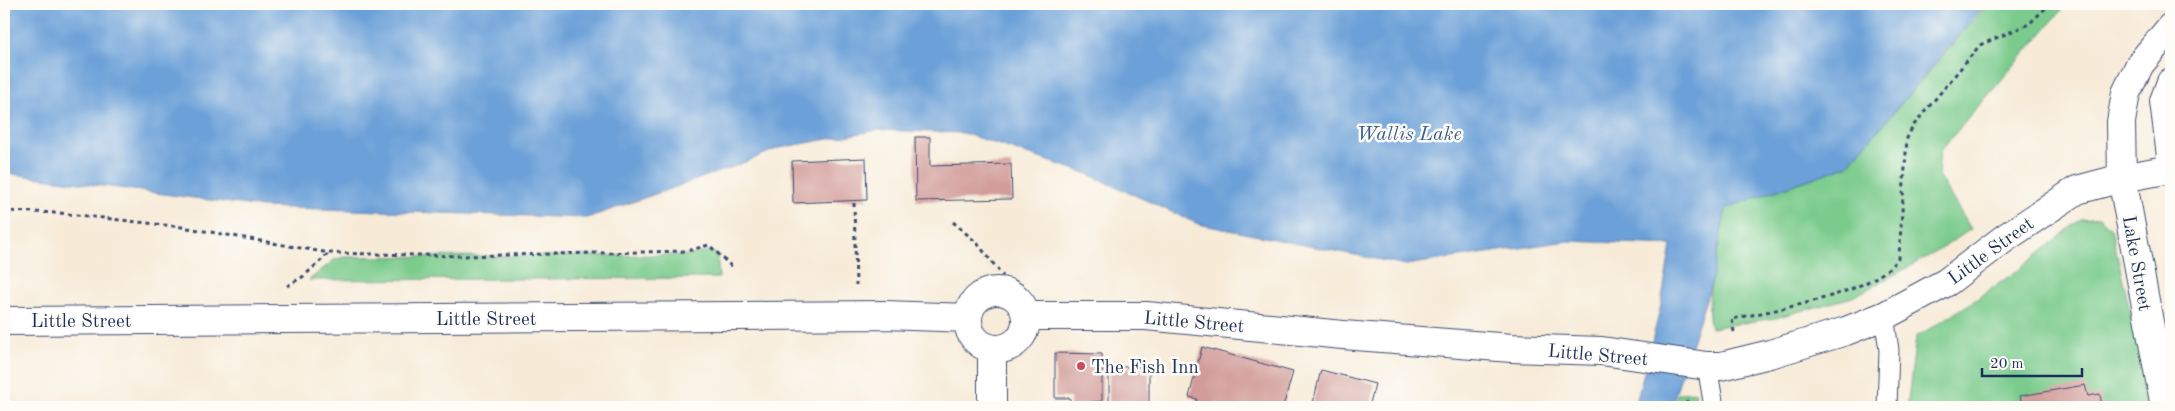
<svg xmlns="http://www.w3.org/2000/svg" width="2175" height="411" font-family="'Old Standard TT',serif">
	<rect width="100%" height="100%" fill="#fdfcf7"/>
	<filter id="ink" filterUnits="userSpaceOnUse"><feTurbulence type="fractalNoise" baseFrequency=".02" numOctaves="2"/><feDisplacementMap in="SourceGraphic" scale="10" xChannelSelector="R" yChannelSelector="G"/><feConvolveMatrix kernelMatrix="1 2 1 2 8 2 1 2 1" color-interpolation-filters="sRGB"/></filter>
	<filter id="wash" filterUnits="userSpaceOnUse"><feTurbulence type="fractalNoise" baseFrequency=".0096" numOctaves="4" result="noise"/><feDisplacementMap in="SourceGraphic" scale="20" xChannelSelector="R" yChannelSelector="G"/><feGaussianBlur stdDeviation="1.12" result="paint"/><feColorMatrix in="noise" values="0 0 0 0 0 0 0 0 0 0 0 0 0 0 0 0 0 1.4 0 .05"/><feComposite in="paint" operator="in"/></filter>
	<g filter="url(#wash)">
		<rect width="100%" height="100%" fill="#f7ebd8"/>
		<!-- green -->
		<path fill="#7acb8c" stroke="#4a7d75" d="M1988,4h79l-127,147 -2,24 33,54 -33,22 -85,46 -78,21 -64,10c-9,-22 10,-94 15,-120l121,-42z
			M2099,217l12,11 41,179h-245l9,-70 55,-34 50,-35 60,-49z
			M709,251l8,3 2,24 -410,2 25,-20 10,-3 347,-2z
			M1696,392l-2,15h-22l6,-14z"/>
		<!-- water -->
		<path fill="#6ca0d8" stroke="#44689b" d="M4,4h1982l-139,162 -121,42 -14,73 -41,126h-36l25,-97 11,-65 -104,-4 -161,24 -208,-41 -110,-50 -125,-41 -85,-3 -99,18 -41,17 -151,53 -325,-11 -258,-34z"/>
		<g id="blocks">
			<!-- building -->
			<path fill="#d29c9a" d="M915,137h15v29l81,-2 1,35 -96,2z
				M866,158l1,42 -74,3 -1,-42z
				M1202,347l91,25 -10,35h-88l2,-8 -8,-2z
				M1055,353l47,1v47l-9,1v5h-23v-9h-15z
				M1109,367h40v40h-40z
				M1321,370l54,14 -6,23h-57z
				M2085,385l3,11 12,-2 2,13h-80l-2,-11z"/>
		</g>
	</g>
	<g filter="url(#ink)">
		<use href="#blocks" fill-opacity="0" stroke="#3c4b70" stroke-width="1"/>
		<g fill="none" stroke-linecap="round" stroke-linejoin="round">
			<defs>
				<path id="lane" d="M1884,316l5,34 -2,57
					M1707,366l7,41"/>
				<path id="street" d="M992,407v-58"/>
				<path id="secondary" d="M2171,82l-7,19 7,55
					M968 320a29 29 0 1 1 58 0a29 29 0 1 1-58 0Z
					M1026,316h120l197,19 169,13 90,3 105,15h14l49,-12 76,-23 38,-15 63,-34 58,-44 72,-48 45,-12 49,-9
					M4,321l881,-6 83,3
					M2165,407l-43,-229 -1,-56 5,-29 14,-29 31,-37"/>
			</defs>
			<!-- lane casing -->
			<use href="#lane" stroke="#3c4b70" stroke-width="21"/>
			<!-- street casing -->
			<use href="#street" stroke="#3c4b70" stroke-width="30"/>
			<!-- secondary casing -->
			<use href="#secondary" stroke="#3c4b70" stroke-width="30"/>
			<!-- path -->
			<path stroke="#3c4b70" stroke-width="3" stroke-dasharray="4 4" stroke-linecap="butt" d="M854,203l2,82
				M4,211l55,2 123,14 147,26 132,3 226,-5 22,-6 25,24
				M953,222l24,21 26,33
				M287,286l17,-10 25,-23
				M1734,332l-2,-13c41,-9 146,-25 167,-63l8,-118 6,-12 67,-81 49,-21 21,-20
				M1681,407l1,-4 6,-1"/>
			<!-- lane -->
			<use href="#lane" stroke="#fff" stroke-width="19"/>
			<!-- street -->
			<use href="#street" stroke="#fff" stroke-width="28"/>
			<!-- secondary -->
			<use href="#secondary" stroke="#fff" stroke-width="28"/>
		</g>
	</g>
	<!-- markers -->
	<circle fill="#d1495b" stroke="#fdfcf7" stroke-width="2" cx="1081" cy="366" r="5"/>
	<g text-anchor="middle" stroke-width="5" stroke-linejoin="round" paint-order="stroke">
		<!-- street labels -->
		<g font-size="19" fill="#1b2f5e" stroke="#fdfcf7">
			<text transform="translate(1990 250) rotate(-36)" y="7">Little Street</text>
			<text transform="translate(2138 263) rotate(80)" y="7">Lake Street</text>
			<text x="486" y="325">Little Street</text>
			<text x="81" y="327">Little Street</text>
			<text transform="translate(1194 321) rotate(5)" y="7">Little Street</text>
			<text transform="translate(1598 354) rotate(5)" y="7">Little Street</text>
		</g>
		<!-- poi labels -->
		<g font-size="19" fill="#1b2f5e" stroke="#fdfcf7" text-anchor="start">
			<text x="1091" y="373">The Fish Inn</text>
		</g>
		<!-- water labels -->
		<g font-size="20" font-style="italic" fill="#3b5c8f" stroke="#fdfcf7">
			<text x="1409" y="140">Wallis Lake</text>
		</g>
	</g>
	<!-- margin -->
	<rect width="2175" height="411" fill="none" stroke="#fdfcf7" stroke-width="20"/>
	<!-- scale -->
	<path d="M1982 368v8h100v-8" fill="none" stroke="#1b2f5e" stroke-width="2.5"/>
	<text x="1990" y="368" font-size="15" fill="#1b2f5e" stroke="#fdfcf7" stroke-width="4" paint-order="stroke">20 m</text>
</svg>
